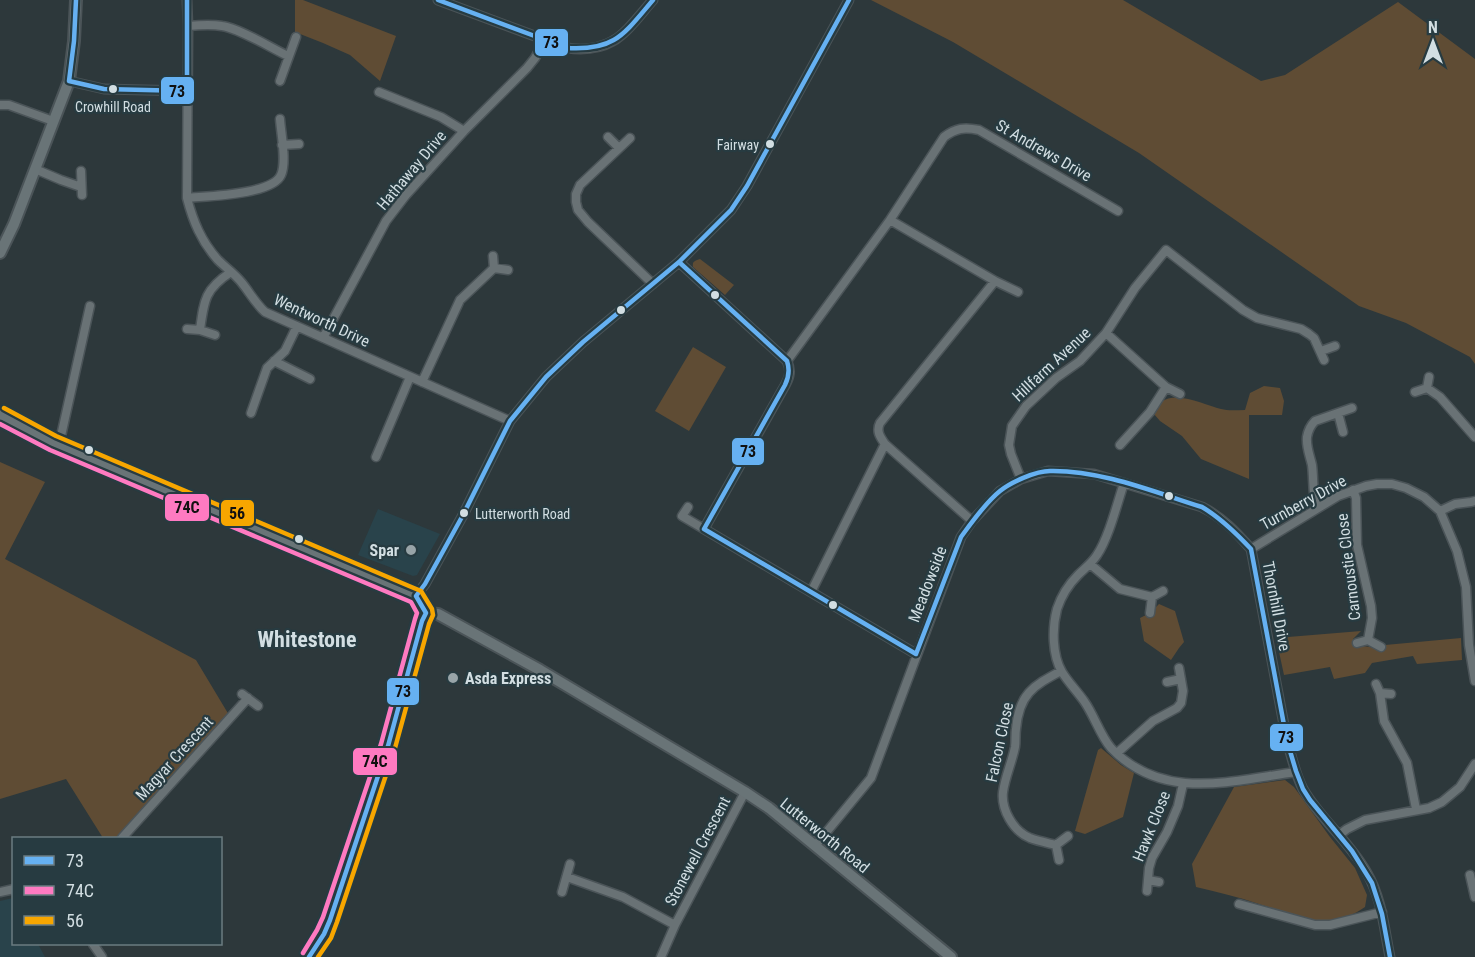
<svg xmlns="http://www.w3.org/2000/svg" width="1475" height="957" font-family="'Roboto Condensed',sans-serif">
	<rect width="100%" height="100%" fill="#2d383b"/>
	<!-- built -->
	<path fill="#29434b" d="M378,509l62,25 -23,41 -4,1 -55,-21z
		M13,898l1,46h24l7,13h-45v-56z"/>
	<!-- green -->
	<path fill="#5f4c34" d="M295,0h8l93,36 -16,45 -30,-26 -27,-12 -28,-11z
		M871,0h252l138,81 24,-6 113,-73 77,57v305l-5,-7 -64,-34 -47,-17 -220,-153 -186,-111z
		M700,259l34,26 -9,10 -32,-28c-1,-6 2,-6 7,-8z
		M693,347l33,20 -37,64 -34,-20z
		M1264,386l16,2 4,13 -2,14h-33v64l-48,-20 -19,-23 -22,-15 -6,-7c2,-4 4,-9 7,-12 16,-12 44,3 60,7 7,2 16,1 24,1l5,-17z
		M0,462l45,20 -40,77 191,101 33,55 -113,123h-13l-37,-59 -66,20z
		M1159,604l16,7 9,31 -5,6 -8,12 -27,-19 -4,-23 10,-5z
		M1361,631l-8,8 2,6 15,2 10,3 5,-5 76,-7 1,22 -45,4 -4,-8 -41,7 -7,10 -31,6 -4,-12 -46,8 -8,-37z
		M1101,748l20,17 13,8 -11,44 -38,17 -10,-3 23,-81z
		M1285,780l9,7 36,50 25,31 12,27 -2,12c-11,8 -25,13 -39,14 -20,2 -48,-11 -67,-17 -21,-7 -42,-12 -63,-17l-4,-23 42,-77z"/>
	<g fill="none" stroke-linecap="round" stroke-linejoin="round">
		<defs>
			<path id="street" d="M187,0l1,26 -1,172c6,23 14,43 31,62 8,8 17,14 24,23 8,10 14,21 23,29l245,109
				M438,0l129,48c47,6 58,-16 86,-48
				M188,26c11,-1 23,-2 34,0 19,3 47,21 66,30
				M69,81l35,8 83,2
				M280,81l16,-44
				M379,92l62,25 23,14
				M0,105h9l44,16
				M608,137l11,11
				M630,138l-50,47 -4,9v8l2,8 10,12 65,62
				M282,145l17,-1
				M35,169l26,11 20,7
				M81,171l1,24
				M187,198c20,-2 85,-3 94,-23 6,-13 0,-41 -1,-56
				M890,220l105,61 23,11
				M493,256l1,12 14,2
				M679,262l108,99c5,11 2,18 -4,28l-79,140
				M187,329l13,1 15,5
				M200,330c4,-30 5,-41 31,-58
				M1106,333l60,54 14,7
				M323,338l63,-117 20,-26 58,-64 63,-63 8,-10 10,-18
				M1321,351l14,-5
				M274,361l36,18
				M787,361l103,-141 54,-83c12,-9 20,-10 35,-7l139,81
				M422,382l38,-82 34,-32
				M1427,388l13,9 35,40
				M1415,392l12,-4 2,-11
				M251,413l16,-45 18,-17 12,-25
				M1338,413l5,19
				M59,445l31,-139
				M1120,445l30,-33 16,-25
				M376,457l34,-80
				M1021,479l-10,-25 -2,-9 3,-19 14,-20 30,-28 24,-17 26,-28 29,-45 31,-38 77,60 14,8 44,11 8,5 5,4 10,22
				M1124,483c-7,21 -15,54 -27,72 -5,8 -12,13 -19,20 -9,9 -17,22 -21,34 -5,19 -5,46 5,63 6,10 15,19 22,29 10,14 16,34 27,47 52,54 119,33 185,24
				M1353,490l3,8 1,47 14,61 1,12 -4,22
				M688,507l-6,9 234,138
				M1317,508c-5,-14 -3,-28 -5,-43 -2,-9 -6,-18 -5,-28 1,-6 4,-12 8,-16l37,-13
				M1440,511l15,-7 16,-2 4,-1
				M972,521l-87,-77c-5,-7 -9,-13 -5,-21l115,-142
				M1251,549l87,-53 28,-10 11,-2h15l14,4 18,9 16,14 17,40 9,36 3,58 6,36
				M1090,564l30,25 32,8
				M811,592l74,-148
				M416,596l9,-12 38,-69 47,-94 36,-44 37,-35 96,-80 52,-52 16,-24 102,-186
				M1150,613l2,-16 11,-6
				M1357,643l11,-3 13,7
				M1167,682l14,-3
				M1376,684l4,9 11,1
				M1380,693l4,28 23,42 9,46
				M242,694l16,12
				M1117,753l36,-32 24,-13 4,-5 2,-12 -4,-23
				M1339,835l8,-6 18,-9 64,-12 13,-6 18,-15 15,-23
				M122,838l126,-140
				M1056,845c-8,-2 -18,-4 -26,-7 -17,-7 -29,-29 -27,-46 2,-15 9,-30 12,-45 1,-6 0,-12 1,-18 3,-35 17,-43 45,-58
				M815,846l56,-68 90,-241 11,-16 28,-30 21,-12 27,-8 46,3 108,33c20,10 34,25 49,42l36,192c5,16 8,33 16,48 17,30 47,53 64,84 15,26 17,55 23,84
				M1059,860l-3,-15 12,-9
				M1470,875l5,22
				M567,877l56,20 52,28
				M1148,880l11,2
				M1147,891l2,-23 3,-10 15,-26 11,-26 5,-22
				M0,892l14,-3
				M562,892l8,-28
				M1239,904l76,21h15l52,-13
				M93,944l9,13
				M661,957l14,-32 70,-133"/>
			<path id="secondary" d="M0,253l14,-29 55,-143 5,-40 2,-41
				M0,415l36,20 17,8 353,150 10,3 10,17
				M426,613l12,1 102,56 205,122 24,16 182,149
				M309,957l15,-23 14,-35 50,-153 34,-125 4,-8"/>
		</defs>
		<!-- street casing -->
		<use href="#street" stroke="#4b5458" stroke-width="11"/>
		<!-- secondary casing -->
		<use href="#secondary" stroke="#4b5458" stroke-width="14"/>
		<!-- street -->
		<use href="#street" stroke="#697275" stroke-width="8"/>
		<!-- secondary -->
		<use href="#secondary" stroke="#697477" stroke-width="10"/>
		<defs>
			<path id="bus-1" d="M76,0l-2,41 -5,40 35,8 83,2v-91
				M438,0l129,48c48,3 57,-14 86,-48
				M679,262l108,99c3,9 2,16 -2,24l-81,144 212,125 45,-117c11,-15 24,-34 39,-46 11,-9 36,-20 50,-20 51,-1 104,21 152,36 19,11 34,26 49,42l36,192 9,30 7,18 7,11 42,51 20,32 10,31 8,43
				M309,957l15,-23 6,-14 58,-174 34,-125 4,-8 -10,-17 9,-12 38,-69 47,-94 36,-44 37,-35 96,-80 52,-52 16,-24 102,-186"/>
			<path id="bus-2" d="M0,424l50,26 361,152 6,11 -2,6 -34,125 -58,173 -6,13 -14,23"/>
			<path id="bus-3" d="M4,408l52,28 353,150 12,5 11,18 1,6 -4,9 -34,124 -58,174 -6,16 -13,19"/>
		</defs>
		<!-- bus-1 casing -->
		<use href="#bus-1" stroke="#273b41" stroke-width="9"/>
		<!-- bus-2 casing -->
		<use href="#bus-2" stroke="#273b41" stroke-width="9"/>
		<!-- bus-3 casing -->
		<use href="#bus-3" stroke="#273b41" stroke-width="9"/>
		<!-- bus-1 -->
		<use href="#bus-1" stroke="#66b1f2" stroke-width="4.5"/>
		<!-- bus-2 -->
		<use href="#bus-2" stroke="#fe7ac1" stroke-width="4.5"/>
		<!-- bus-3 -->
		<use href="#bus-3" stroke="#f7a600" stroke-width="4.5"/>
	</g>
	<!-- markers -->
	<g fill="#d2dee2" stroke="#273b41" stroke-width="2">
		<circle cx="113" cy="89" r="5"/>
		<circle cx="770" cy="144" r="5"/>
		<circle cx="715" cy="295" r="5"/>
		<circle cx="621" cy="310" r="5"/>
		<circle cx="89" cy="450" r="5"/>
		<circle cx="1169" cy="496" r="5"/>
		<circle cx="464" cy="513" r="5"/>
		<circle cx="299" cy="539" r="5"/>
		<circle cx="833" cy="605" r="5"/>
	</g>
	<g fill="#98a4a8" stroke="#273b41" stroke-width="2">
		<circle cx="411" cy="550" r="6"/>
		<circle cx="453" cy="678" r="6"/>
	</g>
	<g text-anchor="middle" stroke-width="4.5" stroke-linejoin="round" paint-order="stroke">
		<!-- bus labels -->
		<g font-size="14" fill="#d2dee2" stroke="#273b41">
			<text x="113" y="112">Crowhill Road</text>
			<text x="759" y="150" text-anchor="end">Fairway</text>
			<text x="475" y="519" text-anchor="start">Lutterworth Road</text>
		</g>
		<!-- street labels -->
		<g font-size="16" fill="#d2dee2" stroke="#273b41">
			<text transform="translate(1044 150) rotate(30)" y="6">St Andrews Drive</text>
			<text transform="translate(411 170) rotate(-50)" y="6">Hathaway Drive</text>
			<text transform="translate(322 320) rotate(25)" y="6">Wentworth Drive</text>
			<text transform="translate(1051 364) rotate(-43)" y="6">Hillfarm Avenue</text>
			<text transform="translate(1303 502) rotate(-29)" y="6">Turnberry Drive</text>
			<text transform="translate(1348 567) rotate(-97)" y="6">Carnoustie Close</text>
			<text transform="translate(927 584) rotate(-69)" y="6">Meadowside</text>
			<text transform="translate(1277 606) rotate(79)" y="6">Thornhill Drive</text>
			<text transform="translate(999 742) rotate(-78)" y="6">Falcon Close</text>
			<text transform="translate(174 758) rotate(-48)" y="6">Magyar Crescent</text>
			<text transform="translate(1151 826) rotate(-68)" y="6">Hawk Close</text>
			<text transform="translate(825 835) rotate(39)" y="6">Lutterworth Road</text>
			<text transform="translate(697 851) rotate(-62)" y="6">Stonewell Crescent</text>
		</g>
		<!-- poi labels -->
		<g font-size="16" font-weight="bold" fill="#d2dee2" stroke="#273b41" text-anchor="end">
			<text x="399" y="556">Spar</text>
			<text x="465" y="684" text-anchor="start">Asda Express</text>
		</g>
		<!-- district labels -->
		<g font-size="22" font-weight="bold" fill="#d2dee2" stroke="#273b41">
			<text x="307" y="647">Whitestone</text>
		</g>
	</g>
	<g stroke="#273b41" stroke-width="2">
		<rect x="534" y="28" width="35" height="29" rx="6" fill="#66b1f2"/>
		<rect x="160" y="76" width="35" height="29" rx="6" fill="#66b1f2"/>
		<rect x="731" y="437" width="34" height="29" rx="6" fill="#66b1f2"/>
		<rect x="164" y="493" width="46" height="29" rx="6" fill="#fe7ac1"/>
		<rect x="220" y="499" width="35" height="28" rx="6" fill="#f7a600"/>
		<rect x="386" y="677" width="34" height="29" rx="6" fill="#66b1f2"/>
		<rect x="1269" y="723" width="35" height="29" rx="6" fill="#66b1f2"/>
		<rect x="352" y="747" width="46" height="29" rx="6" fill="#fe7ac1"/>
	</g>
	<g font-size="16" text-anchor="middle" font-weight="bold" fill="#111">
		<text x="551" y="48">73</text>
		<text x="177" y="97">73</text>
		<text x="748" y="457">73</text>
		<text x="187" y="513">74C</text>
		<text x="237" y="519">56</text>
		<text x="403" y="697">73</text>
		<text x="1286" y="743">73</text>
		<text x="375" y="767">74C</text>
	</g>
	<!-- legend -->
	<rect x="12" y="837" width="210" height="108" fill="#273b41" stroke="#6b7c81" stroke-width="1.5"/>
	<rect x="24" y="856" width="30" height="9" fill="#66b1f2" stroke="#6b7c81" stroke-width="1.5"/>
	<text x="66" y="867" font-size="18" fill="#d2dee2">73</text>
	<rect x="24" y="886" width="30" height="9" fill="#fe7ac1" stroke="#6b7c81" stroke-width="1.5"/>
	<text x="66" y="897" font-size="18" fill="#d2dee2">74C</text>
	<rect x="24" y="916" width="30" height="9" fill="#f7a600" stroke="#6b7c81" stroke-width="1.5"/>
	<text x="66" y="927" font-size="18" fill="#d2dee2">56</text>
	<!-- north arrow -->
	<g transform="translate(1433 42)" stroke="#273b41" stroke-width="4.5" paint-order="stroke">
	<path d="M0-4.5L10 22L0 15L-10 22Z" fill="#d2dee2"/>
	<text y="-9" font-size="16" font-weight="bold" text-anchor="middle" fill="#d2dee2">N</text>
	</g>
</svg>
